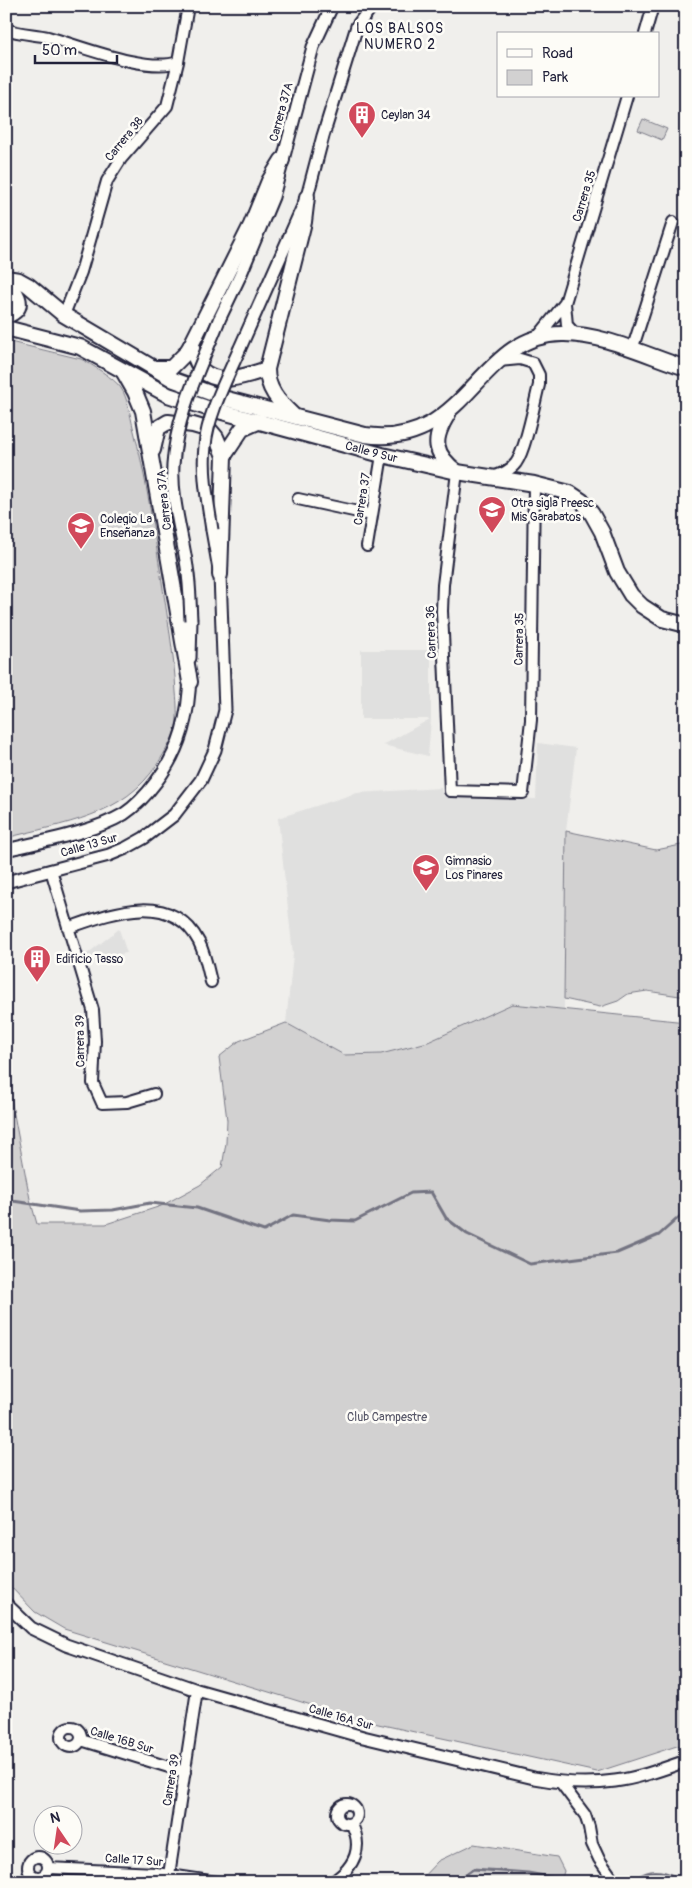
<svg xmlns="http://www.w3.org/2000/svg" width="692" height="1888" font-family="Pangolin,sans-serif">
	<rect width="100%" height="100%" fill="#f0efec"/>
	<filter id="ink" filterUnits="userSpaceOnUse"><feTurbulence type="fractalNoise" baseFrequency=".02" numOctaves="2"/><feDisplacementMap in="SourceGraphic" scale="10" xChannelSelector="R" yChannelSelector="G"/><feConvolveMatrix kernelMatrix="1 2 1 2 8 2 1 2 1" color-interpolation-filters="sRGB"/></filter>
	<g filter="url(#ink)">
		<!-- built -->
		<path fill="#e0e0df" d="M361,650h70v69l-3,37 -45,-11 47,-26h-69z
			M538,743l38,5 -10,83 -2,178 -52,-5 -84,38 -47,12 -37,1 -58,-32 7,-69 -15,-136 79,-25 84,-5 2,8 93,3z
			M119,929l8,24 -49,8z"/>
		<!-- green -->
		<path fill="#d2d1d1" stroke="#7a7a86" d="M643,119l24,10 -5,11 -24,-10z
			M6,341l75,18c10,5 34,20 40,29 7,11 9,27 12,39 13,49 20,99 28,149 6,39 13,77 15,116 1,11 2,24 0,34 -3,13 -11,26 -18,37 -34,54 -95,60 -152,75z
			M566,831l90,19 30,-6v153l-39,-6 -19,3 -10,7 -18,6 -36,-8z
			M512,1004l174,18v721l-89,29 -237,-52 -296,-91 -29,-17 -29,-30v-510l24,127 7,25h69l55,-18 39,-21 22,-18 4,-24 1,-23 -8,-63 20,-16 47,-18 58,32 37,-1 47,-12z
			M474,1844l83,13 7,14 -3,11h-143l20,-21z"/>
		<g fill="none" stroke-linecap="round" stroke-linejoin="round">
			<!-- stream -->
			<path stroke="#737381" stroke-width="3" d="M6,1200l74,11 33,-1 37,-7 47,5 67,23 29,-16 37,5 25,1 56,-28 20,-1 15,26 21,16 63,30 87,-11 42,-18 27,-24
				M455,1882l18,-13 55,4 49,9
				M624,1882c10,-1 14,-6 23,-9 13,-5 26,3 38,9"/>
			<defs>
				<path id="minor" d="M6,29c13,5 28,5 42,8 33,9 98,36 130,25
					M645,34l8,-28
					M64,315l17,-43 26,-91 14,-22 46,-53 11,-44 10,-56
					M576,335l-9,-10 -2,-22 62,-207
					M536,339l29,-36
					M632,350l41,-128
					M457,472l-14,113 -1,26 8,180 73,2 8,-73 3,-236
					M493,477c8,-3 17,-6 23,-14 10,-14 18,-59 23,-78v-10l-6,-12 -13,-4 -22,2
					M298,499l74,16
					M367,546l15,-91
					M51,870l42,140 2,31 -2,42 9,20 25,-1 27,-8
					M68,928c43,-15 103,-39 131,14 6,12 9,27 12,40
					M61 1737a10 10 0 1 1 20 0a10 10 0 1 1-20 0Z
					M81,1740l104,32
					M561,1783l24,32 4,12 3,17 7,15 16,23
					M337 1814a10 10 0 1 1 20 0a10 10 0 1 1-20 0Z
					M28 1867a10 10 0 1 1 20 0a10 10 0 1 1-20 0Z
					M48,1868l108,5 61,9
					M169,1875l28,-185
					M332,1882c23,-15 32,-35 19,-59"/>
				<path id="tertiary" d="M219,320l21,-44 33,-79 40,-150 19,-41
					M240,348l67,-151 16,-61 34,-110 15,-20
					M190,658l1,-38
					M6,850c37,-9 86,-17 118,-36 12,-8 23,-20 32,-32 25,-33 33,-67 34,-108
					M6,882l103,-27 17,-7 18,-10 30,-23 27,-35 14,-30 10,-40 -5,-135 -8,-45
					M6,1604l25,24 35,17 131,45 166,47 171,41c27,5 54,7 81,3 24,-3 48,-12 71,-20"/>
				<g id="secondary">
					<path d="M6,278l13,2 9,5 36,30 110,65 53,19 138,36c104,14 110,-100 197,-101 40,-1 86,22 124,34"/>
					<path d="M6,278c10,14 23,30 0,38"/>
					<path id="s1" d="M6,328l74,19 88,48 36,12 178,48 75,17 77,12 36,9 12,8 10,13 10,18 15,40 14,23 11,11 20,13 24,6"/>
					<path d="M191,345c3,9 5,19 11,25 17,17 46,5 65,-1"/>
					<path d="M154,368h17l15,-15 5,-8 60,-120 18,-44 13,-21"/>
					<path d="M123,371l12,21 8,19 47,271"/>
					<path d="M448,414c-16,26 -15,39 9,58"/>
					<path d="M293,415c-15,-14 -26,-26 -26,-46l37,-147 3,-25"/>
					<path d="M153,450l5,-22 10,-6 25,3 17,5 6,7 8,19"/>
					<path d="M220,575l4,-119 18,-27 18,-8"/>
				</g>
			</defs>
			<!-- minor casing -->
			<use href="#minor" stroke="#22223b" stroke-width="14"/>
			<!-- tertiary casing -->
			<use href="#tertiary" stroke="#22223b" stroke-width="15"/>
			<!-- secondary casing -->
			<use href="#secondary" stroke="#22223b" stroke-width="18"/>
			<!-- minor -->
			<use href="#minor" stroke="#fdfcf7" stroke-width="10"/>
			<!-- tertiary -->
			<use href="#tertiary" stroke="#fdfcf7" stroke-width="11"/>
			<!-- secondary -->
			<use href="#secondary" stroke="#fdfcf7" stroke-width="14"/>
			<defs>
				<path id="tertiary-bridge" d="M212,530c-4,-27 -10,-56 -7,-84 2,-30 23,-70 35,-98
					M191,620c-1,-18 -1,-36 -4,-53 -5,-34 -16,-69 -14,-102 3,-51 28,-99 46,-145"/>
			</defs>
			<!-- tertiary-bridge casing -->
			<use href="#tertiary-bridge" stroke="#22223b" stroke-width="15" stroke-linecap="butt"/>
			<!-- tertiary-bridge -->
			<use href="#tertiary-bridge" stroke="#fdfcf7" stroke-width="11"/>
		</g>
	</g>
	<!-- icons -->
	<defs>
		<symbol id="building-pin" viewBox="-11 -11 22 30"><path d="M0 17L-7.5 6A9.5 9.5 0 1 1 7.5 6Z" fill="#d1495b" stroke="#fdfcf7"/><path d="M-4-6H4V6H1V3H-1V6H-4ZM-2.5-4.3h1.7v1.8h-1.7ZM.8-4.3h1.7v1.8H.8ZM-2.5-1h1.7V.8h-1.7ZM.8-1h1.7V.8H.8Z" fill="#fff"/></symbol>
		<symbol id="school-pin" viewBox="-11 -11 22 30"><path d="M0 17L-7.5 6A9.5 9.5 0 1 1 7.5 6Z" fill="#d1495b" stroke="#fdfcf7"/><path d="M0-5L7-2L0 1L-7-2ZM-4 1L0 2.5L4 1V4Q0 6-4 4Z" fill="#fff"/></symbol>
	</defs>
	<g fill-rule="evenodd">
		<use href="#building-pin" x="346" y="99" width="32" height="43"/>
		<use href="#school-pin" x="476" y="494" width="32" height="43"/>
		<use href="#school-pin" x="65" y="510" width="32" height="43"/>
		<use href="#school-pin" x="410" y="852" width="32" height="43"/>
		<use href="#building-pin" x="21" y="943" width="32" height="43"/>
	</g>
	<g text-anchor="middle" stroke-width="5" stroke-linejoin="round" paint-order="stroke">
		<!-- street labels -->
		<g font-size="12" fill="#22223b" stroke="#fdfcf7">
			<text transform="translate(281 112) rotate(-75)" y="4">Carrera 37A</text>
			<text transform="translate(124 139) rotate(-51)" y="4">Carrera 38</text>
			<text transform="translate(584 196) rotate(-73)" y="4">Carrera 35</text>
			<text dy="4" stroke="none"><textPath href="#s1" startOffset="388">Calle 9 Sur</textPath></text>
			<text transform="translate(362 499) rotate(-81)" y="4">Carrera 37</text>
			<text transform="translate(164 500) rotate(-96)" y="4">Carrera 37A</text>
			<text transform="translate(431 632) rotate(-92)" y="4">Carrera 36</text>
			<text transform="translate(519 639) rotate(-89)" y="4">Carrera 35</text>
			<text transform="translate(89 845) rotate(-16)" y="4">Calle 13 Sur</text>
			<text transform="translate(80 1041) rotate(-91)" y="4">Carrera 39</text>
			<text transform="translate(341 1717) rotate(16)" y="4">Calle 16A Sur</text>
			<text transform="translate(122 1740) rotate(17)" y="4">Calle 16B Sur</text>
			<text transform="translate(171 1780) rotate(-81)" y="4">Carrera 39</text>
			<text transform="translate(134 1860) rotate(4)" y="4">Calle 17 Sur</text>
		</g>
		<!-- poi labels -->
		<g font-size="12" fill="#22223b" stroke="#fdfcf7" text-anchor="start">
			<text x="381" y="119">Ceylan 34</text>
			<text x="511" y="507">Otra sigla Preesc<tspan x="511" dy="14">Mis Garabatos</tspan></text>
			<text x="100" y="523">Colegio La<tspan x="100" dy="14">Enseñanza</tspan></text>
			<text x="445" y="865">Gimnasio<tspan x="445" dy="14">Los Pinares</tspan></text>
			<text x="56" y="963">Edificio Tasso</text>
		</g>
		<!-- park labels -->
		<g font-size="12" fill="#575768" stroke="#fdfcf7">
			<text x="387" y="1421">Club Campestre</text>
		</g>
		<!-- neighbourhood labels -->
		<g font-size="14" letter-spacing="1" fill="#22223b" stroke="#fdfcf7">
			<text x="400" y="33">LOS BALSOS<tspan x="400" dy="16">NUMERO 2</tspan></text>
		</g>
	</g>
	<!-- margin -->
	<rect width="692" height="1888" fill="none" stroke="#fdfcf7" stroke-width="25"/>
	<rect x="12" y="12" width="667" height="1863" fill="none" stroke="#22223b" stroke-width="2" filter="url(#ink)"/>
	<!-- legend -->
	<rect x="497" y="32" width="162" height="65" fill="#fdfcf7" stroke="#a5a5ac"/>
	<rect x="507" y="49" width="25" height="8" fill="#fdfcf7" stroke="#a5a5ac"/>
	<text x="542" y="58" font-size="15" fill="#22223b">Road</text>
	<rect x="507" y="70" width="25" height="15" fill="#d2d1d1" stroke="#a5a5ac"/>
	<text x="542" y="82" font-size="15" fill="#22223b">Park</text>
	<!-- north arrow -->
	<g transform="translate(58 1830) rotate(347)"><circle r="24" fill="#fdfcf7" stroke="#a5a5ac"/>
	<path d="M0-4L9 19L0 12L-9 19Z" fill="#d1495b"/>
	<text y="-8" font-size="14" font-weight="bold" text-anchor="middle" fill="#22223b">N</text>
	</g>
	<!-- scale -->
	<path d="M35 55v8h82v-8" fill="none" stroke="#22223b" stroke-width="2.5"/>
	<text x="42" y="55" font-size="15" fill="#22223b" stroke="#fdfcf7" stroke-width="4" paint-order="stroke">50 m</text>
</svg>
